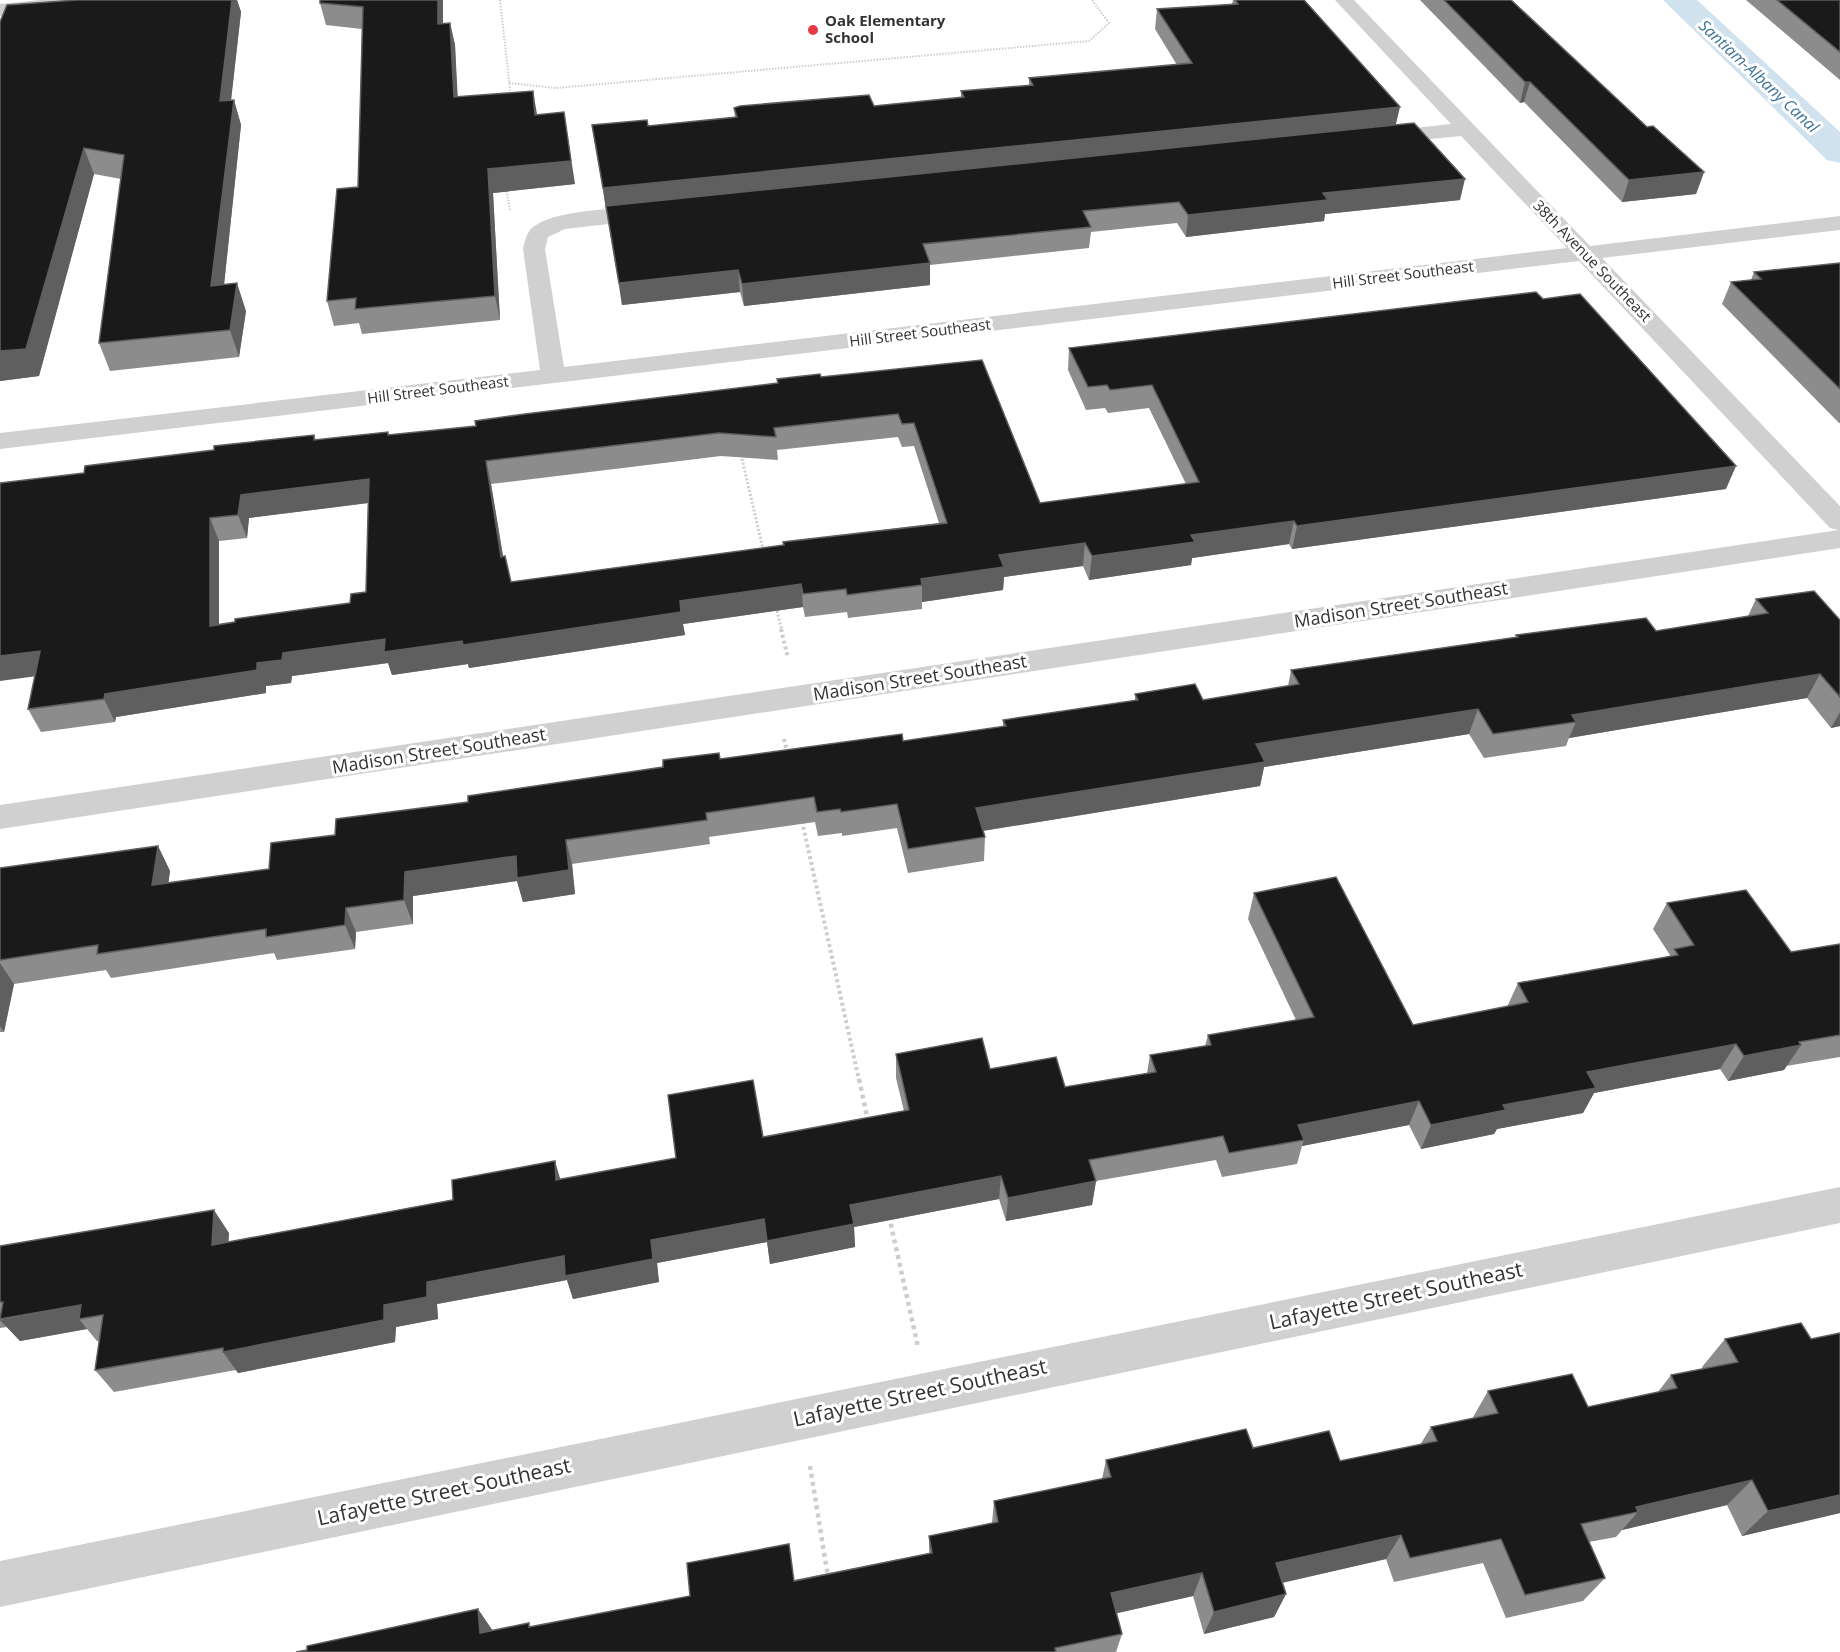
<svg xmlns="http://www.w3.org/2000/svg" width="1840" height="1652" font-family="'Open Sans',sans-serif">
	<rect width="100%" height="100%" fill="#fff"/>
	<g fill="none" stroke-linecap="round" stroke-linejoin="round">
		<!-- canal -->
		<path fill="#cfe2ee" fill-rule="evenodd" d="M1663,0h34l143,132v31l-13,-3z"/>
		<!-- path-far3 -->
		<path stroke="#cdcdcd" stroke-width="2" stroke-dasharray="1.5 1.5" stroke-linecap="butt" d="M500,0l11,98
			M509,83l47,5 533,-47 20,-18 -17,-23
			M506,188l4,22"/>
		<!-- path-far2 -->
		<path stroke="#cdcdcd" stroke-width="3" stroke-dasharray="2 2" stroke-linecap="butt" d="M741,455l23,98
			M776,607l6,24"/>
		<!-- path-far1 -->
		<path stroke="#cdcdcd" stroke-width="4" stroke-dasharray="3 3" stroke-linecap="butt" d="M781,629l7,29
			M784,739l4,16
			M802,821l57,259"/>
		<!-- path -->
		<path stroke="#cdcdcd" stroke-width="4.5" stroke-dasharray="4 4" stroke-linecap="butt" d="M859,1079l9,42
			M889,1216l29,131
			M810,1466l18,111"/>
		<!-- minor -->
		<path fill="#d0d0d0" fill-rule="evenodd" d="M40,0h58l-9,5 -89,11v-12z
			M1335,0h19l236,246 250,-30v14l-238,28 238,248v42l-1840,281v-24l1839,-275 -9,-2 -251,-267 -1579,188v-16l540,-63 -17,-121c2,-9 4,-19 13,-24 24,-16 86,-16 116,-20l8,2 3,5 -3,5 -8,2 -87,10 -17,8 -3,12 19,118 1003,-119 -106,-112 -83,8 -7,-2 -3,-4 3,-4 7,-2 73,-8z
			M1840,1187v36l-1840,384v-46z"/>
	</g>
	<!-- wall -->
	<path fill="#8c8c8c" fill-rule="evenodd" d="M232,0h5l4,12 -10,88h3l7,25 -17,160 22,26 -7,46 -129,14 -11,-28 22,-164 -27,-5 -55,202 -39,5v-359z
		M443,0v23h7l5,22 2,52 80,18 38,69 -82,9 7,127 -138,14 -3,-11 -25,3 -7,-25 31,-114 4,-158 -36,-4 -6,-22z
		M1233,0h71l92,125 64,75 -135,14 -1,7 -138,16 -9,-14 -86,9 -2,16 -159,17v20l-186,21 -4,-14 -118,13 -30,-180 56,1 87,-9 -1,-9 140,-2 87,-8v-7l68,-6v-7l148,-13 -22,-36 2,-20 75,-5z
		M1420,0h91l136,127 57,45 -8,22 -74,8 -98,-100 -4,1z
		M1746,0h94v80z
		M1840,263v160h-1l-117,-119 9,-22 20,-2 3,-8z
		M1069,348l657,141 -434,60 -3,-5 -97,14 -1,7 -102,15 -6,-14 -79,11 -1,13 -81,12v7l-74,9 -1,-6 -42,5 -2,-10 -120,17 2,11 -216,33 -1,-4 -76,11 -4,-12 -96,13 -1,7 -25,3v7l-150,24 -1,5 -74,10 -13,-23 7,-32 49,-204 130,-23 100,-15 2,5 73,-5 87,-9 301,-43v-4l44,-2 161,-17 58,143 146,-19 -37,-76 -41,5 -3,-5 -19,2 -18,-40zM898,437l4,10 12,-1 25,77 -156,19v3l-272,37 -8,-26 -12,-72 230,-28 57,4 -1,-10zM368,503l-2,89 -16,11 -131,21v-83l28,-3 2,-20z
		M1756,599l84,21v106l-9,2 -24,-30 -238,40 -3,8 -82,12 -15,-24 -205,33 -4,19 -277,45 2,6 -1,24 -76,12 -11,-45 -55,8v-3l-24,3 -3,-14 -106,15 1,7 -138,20 3,30 -52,8 -6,-21 -104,15v28l-57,8 -1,17 -78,11 -3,-7 -163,25 -5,-8 -92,14 -10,48h-4v-164l158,-22 12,25 -2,12 101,-14 66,-34 133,-33 252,-43 183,-18 100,-14v-7l132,-19v-7l68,6 85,-14 3,-16 225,-33v-2l140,-4 92,-15z
		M1254,893l159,132 94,-18 11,-24 152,-26v-2l-17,-26 14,-26 124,49 49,-8v113l-54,9 -2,4 -56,11 -8,-12 -126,24 -11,20 -86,16 -3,5 -73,15 -12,-24 -107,21 -5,18 -75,13 -6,-17 -120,21 -4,24 -86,16 -7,-22 -145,28 1,20 -85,17 -3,-22 -110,21 2,19 -86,17 -6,-19 -130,24 1,15 -42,8 -1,15 -157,31 -2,-3 -122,22 -19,-22 4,-29h-2l-10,-12 -67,12 -13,-14 -7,1v-82l229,-13 -1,9 332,-63 116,-21 87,-21 141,-26 -8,-33v-24l94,15 75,18 82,-14 3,-18 55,-9 3,-11 88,-15 -48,-101z
		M1725,1339l115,174 -98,23 -15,-31 -105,25 -6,7 -27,5 16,36 -22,23 -77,17 -23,-55 -89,19 -8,-23 -104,24 4,11 -12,23 -70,17 -11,-38 -77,17 6,21 -6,18h-820l196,-22 40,-3 262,-47 135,-27v-17l63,-13 2,-22 108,-22 4,-19 147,-12 87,13 80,-16 11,-18 41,-8 16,-28 100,16 70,-15 13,-17 32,-6 -1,-2z"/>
	<!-- shaded-wall -->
	<path fill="#5f5f5f" d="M232,0h5l4,12 -13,115 -8,-26z
		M438,0h5v46l-5,-22z
		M450,23l5,22 4,75 -5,-23z
		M1525,82h5l-6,20 -4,1z
		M533,91l4,23 2,24 -4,-23z
		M234,100l7,25 -20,188 -10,-27z
		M1400,107l-5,21 -789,82 -3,-22z
		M564,112l11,72 -82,9 7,127 -5,-24 -7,-127z
		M84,148l10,26 -55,202 -39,5v-30z
		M1704,172l-8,22 -74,8 7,-22z
		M1465,179l-5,21 -135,14 -1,7 -138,16 2,-22 135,-22z
		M930,263v22l-186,21 -2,-22z
		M738,270l2,22 -118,13 -3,-22z
		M237,283l9,28 -7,46 -9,-27z
		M486,461l5,23 16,96 -6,-23z
		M1736,466l-10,23 -434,60 5,-23z
		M369,479l7,23 -127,16 -2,20 -9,-23 3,-20z
		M210,518l9,23v108l-9,-23z
		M1294,521l-5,23 -97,14 -1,7 -102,15 3,-24 99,-21z
		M1085,543l-2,23 -79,11 -1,13 -81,12v-17l-1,-6 78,-24z
		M801,584l2,23 -120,17 2,11 -216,33 -1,-4 -76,11 -4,-12 -96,13 -1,7 -25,3v7l-150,24 -1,5 -11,-23 1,-5 152,-31 26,-10 397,-52z
		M40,651l12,23 -52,7v-25z
		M1820,674l-13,24 -238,40 7,-16 -4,-7z
		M1478,709l-9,25 -205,33 -4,19 -285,46 1,-24 280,-64z
		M1840,712v14l-9,2z
		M566,840l6,24 3,30 -52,8 -6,-21 -104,15v28l-9,-24 1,-28z
		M158,846l12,25 -5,38 -13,-24z
		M346,908l10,24 -1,17 -10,-24z
		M0,963l14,21 -10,48 -4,-6z
		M1736,1044l-16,25 -126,24 -11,20 -86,16 -3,5 -73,15 10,-24 156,-53z
		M1801,1045l-17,25 -56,11 16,-25z
		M1419,1101l-10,24 -107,21 2,-6 -6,-15z
		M555,1161l7,24 -6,-5z
		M1001,1176l-2,23 -145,28 1,20 -85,17 -3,-23 83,-36z
		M1096,1181l-4,24 -86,16 2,-23z
		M214,1210l15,23 -2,35 -15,-23z
		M764,1219l3,23 -110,21 2,19 -86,17 -6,-19 -130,24 1,15 -42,8 -1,15 -157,31 -15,-21 161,-47 43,-23z
		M81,1305l-2,14 8,10 -67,12 -20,-21z
		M1752,1480l-25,25 -105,25 16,-18 -2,-5z
		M1840,1495v18l-98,23 26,-25z
		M1401,1535l-15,24 -122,28 12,-24z
		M1202,1573l-9,23 -88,20 6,-23z
		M1286,1594l-12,23 -70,17 10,-22z
		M478,1609l15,22 -13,2z"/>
	<!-- building -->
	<path fill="#1a1a1a" stroke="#5f5f5f" stroke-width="1.5" fill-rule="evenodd" d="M77,0h155l-12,101 14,-1 -23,186 26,-3 -7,47 -131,13 25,-188 -40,-7 -58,201 -26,2v-329l7,-17z
		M320,0h118v24l12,-1 4,74 79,-6 2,24 29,-3 7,49 -83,8 7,127 -140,13 1,-11 -29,3 10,-112 21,-2 5,-180 -43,-4z
		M1235,0h69l96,107 -797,81 -11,-63 55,-5 1,6 89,-9 -3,-9 6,-2 129,-11 5,11 90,-9 -3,-6 72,-6 -4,-7 163,-15 -35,-54 81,-5z
		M1444,0h67l136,127 6,-1 51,46 -75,8 -99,-98h-5z
		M1777,0h63v52z
		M1414,123l51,56 -142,14 5,7 -140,15 -9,-13 -96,9 8,16 -168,17 7,19 -188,21 -4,-14 -119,13 -13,-77z
		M1840,263v126l-109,-107 30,-3 -7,-7z
		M1536,292l7,7 37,-5 156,172 -439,60 -3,-5 -103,14 4,7 -103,14 -7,-13 -86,12 5,12 -83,12 1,6 -75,10 -1,-6 -43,5 -2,-10 -121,17 1,11 -218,33 -1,-4 -78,11 1,-13 -102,14 -1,7 -25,3v7l-152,24 -1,5 -76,10 12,-58 -40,5v-173l84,-10 1,-7 129,-16v-4l100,-11v5l74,-8v3l88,-9 -1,-5 50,-7 253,-31 -1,-4 43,-5 1,3 161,-17 58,143 159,-21 -47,-97 -42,5 -3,-5 -19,2 -19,-39zM898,414l4,10 12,-1 33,100 -164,19 1,3 -273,37 -6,-26 -4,1 -15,-96 233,-28 57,4 -2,-9zM369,479l-3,113 -15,2 -1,9 -115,16v3l-25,4v-108l28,-3 3,-20z
		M1814,591l26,29v77l-20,-23 -248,41 4,7 -83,12 -15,-25 -222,35 9,18 -289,46 9,29 -77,12 -11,-45 -56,8 -1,-3 -23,3 -3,-15 -108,16 1,7 -141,20 3,30 -52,8 -1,-22 -111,16 -1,28 -58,8 -1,17 -79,12v-8l-169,25 1,-9 -98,15v-92l158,-22 -6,39 117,-16 2,-26 64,-8 1,-16 132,-17v-6l195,-29v-7l56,-7 1,6 182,-25 1,7 103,-15 -3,-6 135,-20 -3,-6 60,-10 8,16 96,-16 -8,-14 227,-33 -2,-2 130,-17 10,13 112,-18 -12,-14z
		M1336,877l77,148 115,-23 -10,-19 160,-28 -4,-6 20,-4 -27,-42 79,-13 45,62 49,-8v91l-41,7 2,3 -57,11 -8,-12 -149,28 9,16 -93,17 3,5 -75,15 -12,-24 -121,24 6,15 -75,13 -6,-17 -134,24 7,21 -88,17 -7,-22 -151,29 4,19 -87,17 -3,-22 -113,21 2,19 -88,17 -1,-20 -137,26v15l-43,8v15l-161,32v-4l-128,22 8,-55 -24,4 2,-14 -81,14 3,-17h-3v-56l214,-36 -2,35 241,-45 -1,-20 103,-19 1,19 120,-22 -8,-63 85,-15 10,57 146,-27 -13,-56 86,-16 8,31 66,-12 9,30 91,-15 -6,-17 61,-10 -3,-10 106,-18 -60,-124z
		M1801,1323l10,16 29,-6v162l-72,16 -16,-31 -116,27 2,5 -57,12 24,54 -80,17 -24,-56 -91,19 -9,-23 -125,28 10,31 -72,18 -12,-39 -91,20 11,41 -67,14 1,4h-760l11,-2v-4l171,-37 2,24 49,-10v4l161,-31 -3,-33 102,-19 5,37 138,-28 -3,-17 69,-14 -4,-21 117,-24 -5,-17 140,-31 7,19 76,-17 11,30 97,-20 -6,-14 67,-14 -10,-22 84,-17 16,33 89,-19 -6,-13 67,-13 -13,-23z"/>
	<!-- markers -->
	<circle fill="#e63946" stroke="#fff" stroke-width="2" cx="813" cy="30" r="6"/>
	<g text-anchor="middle" stroke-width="6" stroke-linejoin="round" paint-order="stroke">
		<!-- far-poi labels -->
		<g font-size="15" font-weight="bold" fill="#333" stroke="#fff" text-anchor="start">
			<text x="825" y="26">Oak Elementary<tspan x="825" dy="17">School</tspan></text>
		</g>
		<!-- far-street labels -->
		<g font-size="15" fill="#333" stroke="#fff">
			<text transform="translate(1592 261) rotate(46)" y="5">38th Avenue Southeast</text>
			<text transform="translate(1403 275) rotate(-7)" y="5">Hill Street Southeast</text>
			<text transform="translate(920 333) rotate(-7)" y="5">Hill Street Southeast</text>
			<text transform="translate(438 390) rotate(-7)" y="5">Hill Street Southeast</text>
		</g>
		<!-- far-water labels -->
		<g font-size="16" font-style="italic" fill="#3f7597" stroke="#fff">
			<text transform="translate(1759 76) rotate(43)" y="6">Santiam-Albany Canal</text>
		</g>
		<!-- street labels -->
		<g font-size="18" fill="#333" stroke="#fff">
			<text transform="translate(1401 605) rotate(-9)" y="6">Madison Street Southeast</text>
			<text transform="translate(920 678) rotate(-9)" y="6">Madison Street Southeast</text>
			<text transform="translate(439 751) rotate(-9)" y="6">Madison Street Southeast</text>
		</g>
		<!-- near-street labels -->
		<g font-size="21" fill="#333" stroke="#fff">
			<text transform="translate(1396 1296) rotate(-12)" y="7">Lafayette Street Southeast</text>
			<text transform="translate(920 1393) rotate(-12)" y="7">Lafayette Street Southeast</text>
			<text transform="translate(444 1492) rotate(-12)" y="7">Lafayette Street Southeast</text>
		</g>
	</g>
</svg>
